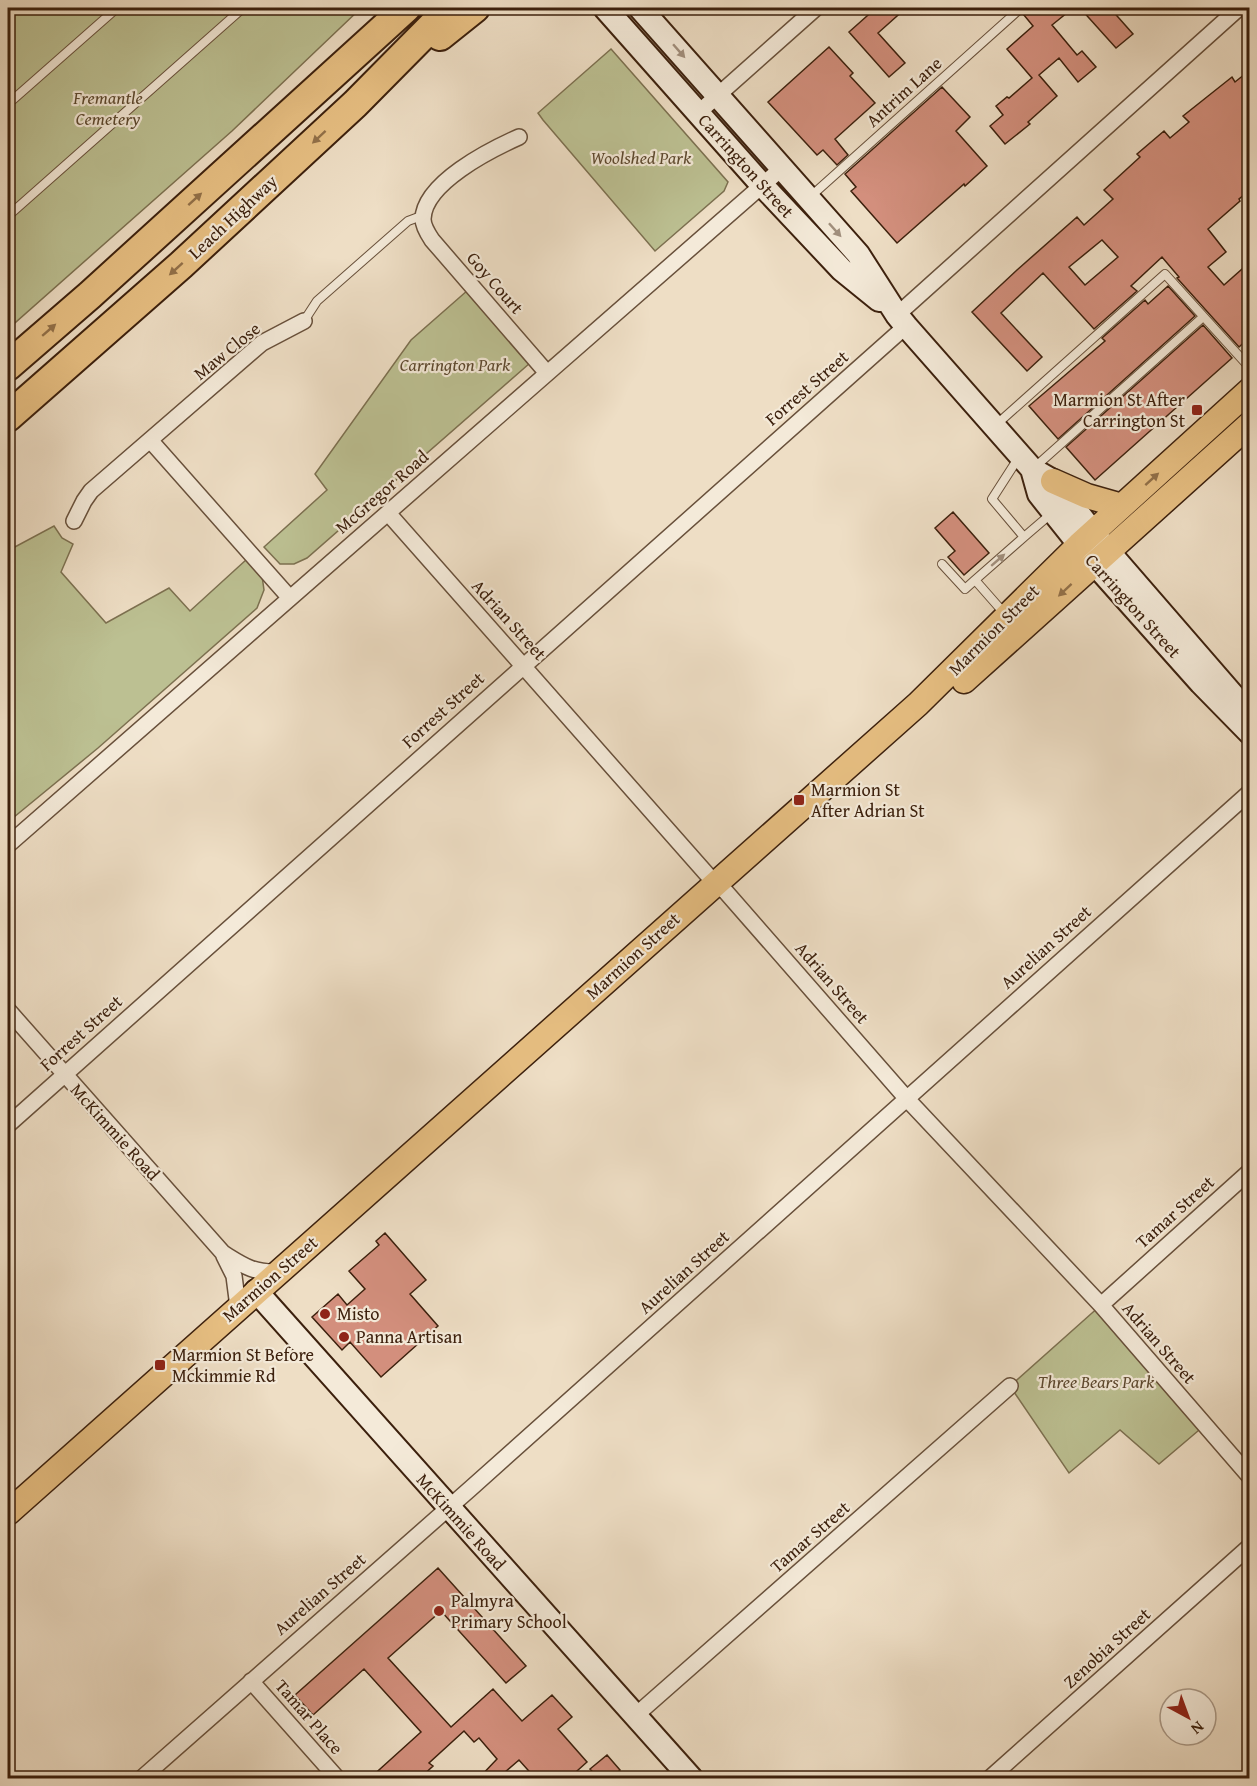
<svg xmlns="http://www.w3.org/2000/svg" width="1257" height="1786" font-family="'Gentium Book Plus',serif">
	<rect width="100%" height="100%" fill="#eedec5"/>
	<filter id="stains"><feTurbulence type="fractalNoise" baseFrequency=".00333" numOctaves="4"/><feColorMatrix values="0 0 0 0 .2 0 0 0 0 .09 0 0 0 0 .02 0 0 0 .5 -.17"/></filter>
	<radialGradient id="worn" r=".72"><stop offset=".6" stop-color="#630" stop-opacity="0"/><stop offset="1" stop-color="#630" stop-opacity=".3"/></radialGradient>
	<!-- green -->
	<path fill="#bcc092" stroke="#7c7050" stroke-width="1.5" d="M8,8h353l-129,123 -224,198z
		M611,49l117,133 -4,9 -69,60 -112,-131 -5,-7z
		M468,290l62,73 -223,195 -13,6h-14l-16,-17 63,-57 -12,-16 96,-134z
		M54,526l8,12 11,6 -12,28 45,51 63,-35 21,23 57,-52 15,17 2,14 -7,18 -159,140 -90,74v-280l5,6z
		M1101,1305l104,120 -46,39 -39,-34 -51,43 -59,-87z"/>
	<!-- building -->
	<path fill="#d38f7d" stroke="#3c200d" stroke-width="1.5" fill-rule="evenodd" d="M876,8h30l-28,25 27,30 -16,14 -40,-45z
		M1031,8h42l-21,17 25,30 5,-4 14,16 -18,15 -19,-24 -20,17 18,21 -29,26 2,2 -25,20 -15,-18 13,-11 -7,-9 11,-9 2,1 23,-20 -25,-29 26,-23 -10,-12z
		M1080,8h30l23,26 -17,14z
		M829,47l24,26 -3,3 25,27 -40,36 13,16 -11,10 -14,-15 -6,5 -49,-53z
		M1250,70v120l-11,9 1,2 -32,28 18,23 -18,15 16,18 26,-23v75l-11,10 -62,-69 2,-1 -17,-20 -31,29 6,5 -43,38 -51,-56 -42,40 41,44 -15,14 -55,-59 45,-42 60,-53 7,8 29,-26 -9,-9 36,-33 -3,-3 27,-23 6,7 19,-16 -6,-6 49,-39 3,5zM1102,240l16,17 -33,28 -16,-18z
		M942,87l28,30 -14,14 31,35 -22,20 -1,-2 -67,59 -46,-52 5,-4 -11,-13z
		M1168,286l27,30 -137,123 -29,-33 76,-65 -3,-3 43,-38 3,4z
		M1203,325l29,33 -137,122 -29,-33z
		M953,512l36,41 -25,22 -16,-18 7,-6 -20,-23z
		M385,1233l41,47 -16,14 28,32 -57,51 -31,-35 -8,8 -30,-33 26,-23 9,11 18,-16 -16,-18 30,-26 -3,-4z
		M438,1568l88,98 -20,17 -65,-72 -53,47 63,69 42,-38 29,32 30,-26 20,22 -14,12 29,33 -19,17h-32l-17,-19 -22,19h-19l19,-20 -18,-21 -5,4 -10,-11 -35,32 4,3 -14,13h-50l52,-47 -57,-63 -51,46 -18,-20z
		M607,1755l13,15 -9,9h-12l-9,-10z"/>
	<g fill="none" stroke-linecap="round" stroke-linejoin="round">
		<defs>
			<path id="lane" d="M8,104l109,-96
				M810,197l211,-189
				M8,216l235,-208
				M304,321l13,-20 91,-80 16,-6
				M997,424l168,-150 85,94
				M1035,467l168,-150
				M1024,537l28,-24
				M942,564l23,25 10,-9
				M1004,613l-29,-33 49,-43 -32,-38 27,-42"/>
			<path id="street" d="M698,113l118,-105
				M519,137c-29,13 -95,46 -96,82 0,7 5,15 9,21l115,133
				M897,315l342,-307
				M150,440l139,157
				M388,513l324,367 14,12 181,207 194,206 149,172
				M74,521l10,-20 7,-10 171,-148 42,-22
				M8,845l774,-677
				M8,1010l215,243c21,13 30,20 56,19
				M8,1125l898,-799
				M224,1256l10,20 4,31
				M1101,1305l149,-134
				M251,1681l86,97
				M635,1716l375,-330
				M142,1778l328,-289 780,-697
				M990,1778l260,-232"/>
			<path id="secondary" d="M605,8l157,177 80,85 37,30
				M640,8l218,246 39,61 9,11 126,143 21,12 54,69 143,165
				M1032,469l7,25 55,69 107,120 49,50
				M256,1291l435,487"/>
			<path id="primary" d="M1053,481l34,15 35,10
				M964,681l286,-257
				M8,1513l910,-809 161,-159 171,-155"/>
			<path id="highway" d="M440,36l35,-28
				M8,366l82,-71 316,-287
				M8,417l173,-152 174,-161 95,-96"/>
		</defs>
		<!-- lane casing -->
		<use href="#lane" stroke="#68503b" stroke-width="10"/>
		<!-- street casing -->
		<use href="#street" stroke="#68503b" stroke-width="18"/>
		<!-- secondary casing -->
		<use href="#secondary" stroke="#3c200d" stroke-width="26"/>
		<!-- primary casing -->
		<use href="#primary" stroke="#3c200d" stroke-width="27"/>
		<!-- highway casing -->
		<use href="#highway" stroke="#3c200d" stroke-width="32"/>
		<!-- lane -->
		<use href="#lane" stroke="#f4ead9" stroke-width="8"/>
		<!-- street -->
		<use href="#street" stroke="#f4ead9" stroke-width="15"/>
		<!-- secondary -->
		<use href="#secondary" stroke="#f4ead9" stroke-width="22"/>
		<!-- primary -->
		<use href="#primary" stroke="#e7bf82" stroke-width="24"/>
		<!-- highway -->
		<use href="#highway" stroke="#e7bf82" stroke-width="28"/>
	</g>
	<!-- one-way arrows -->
	<defs><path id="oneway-solid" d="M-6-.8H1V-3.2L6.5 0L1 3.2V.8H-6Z" transform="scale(1.5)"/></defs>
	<g fill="#a18f7d">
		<use href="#oneway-solid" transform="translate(679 51) rotate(49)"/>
		<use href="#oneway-solid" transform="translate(835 230) rotate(48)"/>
		<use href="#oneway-solid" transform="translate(998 560) rotate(-41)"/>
	</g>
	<g fill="#927048">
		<use href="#oneway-solid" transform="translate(319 137) rotate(137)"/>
		<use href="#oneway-solid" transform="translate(195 199) rotate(-42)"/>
		<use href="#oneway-solid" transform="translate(176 269) rotate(138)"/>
		<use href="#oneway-solid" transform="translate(49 330) rotate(-41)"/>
		<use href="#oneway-solid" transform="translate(1152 479) rotate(-42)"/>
		<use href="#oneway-solid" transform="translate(1065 590) rotate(137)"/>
	</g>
	<!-- markers -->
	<g fill="#8f2418" stroke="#f4ead9" stroke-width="2">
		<rect x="1191" y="404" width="12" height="12" rx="3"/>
		<rect x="793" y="794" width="12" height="12" rx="3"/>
		<circle cx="325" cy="1314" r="6"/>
		<circle cx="344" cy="1337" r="6"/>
		<rect x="154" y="1359" width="12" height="12" rx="3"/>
		<circle cx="439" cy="1611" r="6"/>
	</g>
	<g text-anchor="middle" stroke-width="4.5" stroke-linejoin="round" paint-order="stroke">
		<!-- street labels -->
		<g font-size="18" fill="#3c200d" stroke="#f4ead9">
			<text transform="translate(904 92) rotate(-42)" y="6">Antrim Lane</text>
			<text transform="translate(746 166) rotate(48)" y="6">Carrington Street</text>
			<text transform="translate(233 217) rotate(-43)" y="6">Leach Highway</text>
			<text transform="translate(495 283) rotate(49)" y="6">Goy Court</text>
			<text transform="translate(227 351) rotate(-39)" y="6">Maw Close</text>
			<text transform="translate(807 388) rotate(-41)" y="6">Forrest Street</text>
			<text transform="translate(382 492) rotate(-41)" y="6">McGregor Road</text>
			<text transform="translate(1133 606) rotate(48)" y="6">Carrington Street</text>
			<text transform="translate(509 620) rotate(48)" y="6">Adrian Street</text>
			<text transform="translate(994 630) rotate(-45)" y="6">Marmion Street</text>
			<text transform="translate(443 710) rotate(-42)" y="6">Forrest Street</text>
			<text transform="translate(1046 947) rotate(-42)" y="6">Aurelian Street</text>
			<text transform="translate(633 956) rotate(-42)" y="6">Marmion Street</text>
			<text transform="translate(832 983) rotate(49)" y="6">Adrian Street</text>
			<text transform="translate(81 1033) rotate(-42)" y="6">Forrest Street</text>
			<text transform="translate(115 1132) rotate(48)" y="6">McKimmie Road</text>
			<text transform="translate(1175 1212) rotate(-42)" y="6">Tamar Street</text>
			<text transform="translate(684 1272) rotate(-42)" y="6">Aurelian Street</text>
			<text transform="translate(270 1279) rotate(-41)" y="6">Marmion Street</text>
			<text transform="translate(1159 1343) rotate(49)" y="6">Adrian Street</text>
			<text transform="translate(461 1522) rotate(48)" y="6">McKimmie Road</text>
			<text transform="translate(810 1537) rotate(-41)" y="6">Tamar Street</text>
			<text transform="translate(320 1594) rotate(-41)" y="6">Aurelian Street</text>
			<text transform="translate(1107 1648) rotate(-42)" y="6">Zenobia Street</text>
			<text transform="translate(309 1717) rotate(49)" y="6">Tamar Place</text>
		</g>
		<!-- park labels -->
		<g font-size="18" font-style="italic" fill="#5c482e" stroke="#f4ead9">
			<text x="108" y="104">Fremantle<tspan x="108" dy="21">Cemetery</tspan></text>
			<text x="641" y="164">Woolshed Park</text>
			<text x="455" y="371">Carrington Park</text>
			<text x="1096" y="1388">Three Bears Park</text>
		</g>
		<!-- poi labels -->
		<g font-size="18" fill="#3c200d" stroke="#f4ead9" text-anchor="start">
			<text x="1185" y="406" text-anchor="end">Marmion St After<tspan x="1185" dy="21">Carrington St</tspan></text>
			<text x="811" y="796">Marmion St<tspan x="811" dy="21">After Adrian St</tspan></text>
			<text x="337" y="1320">Misto</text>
			<text x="356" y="1343">Panna Artisan</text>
			<text x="172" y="1361">Marmion St Before<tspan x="172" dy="21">Mckimmie Rd</tspan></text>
			<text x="451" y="1607">Palmyra<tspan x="451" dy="21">Primary School</tspan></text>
		</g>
	</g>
	<!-- margin -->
	<rect width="1257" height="1786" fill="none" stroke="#eedec5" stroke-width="30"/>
	<rect x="9" y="9" width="1239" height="1768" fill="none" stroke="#3c200d" stroke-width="3"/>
	<rect x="15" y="15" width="1227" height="1756" fill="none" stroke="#3c200d" stroke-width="1.5"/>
	<!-- north arrow -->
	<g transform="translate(1188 1717) rotate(139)"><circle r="28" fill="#f4ead9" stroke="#aa9987" stroke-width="1.5"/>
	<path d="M0-4.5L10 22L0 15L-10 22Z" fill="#8f2418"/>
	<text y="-9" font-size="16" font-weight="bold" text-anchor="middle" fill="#3c200d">N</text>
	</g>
	<rect width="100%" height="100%" filter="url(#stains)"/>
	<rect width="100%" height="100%" fill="url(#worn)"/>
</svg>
